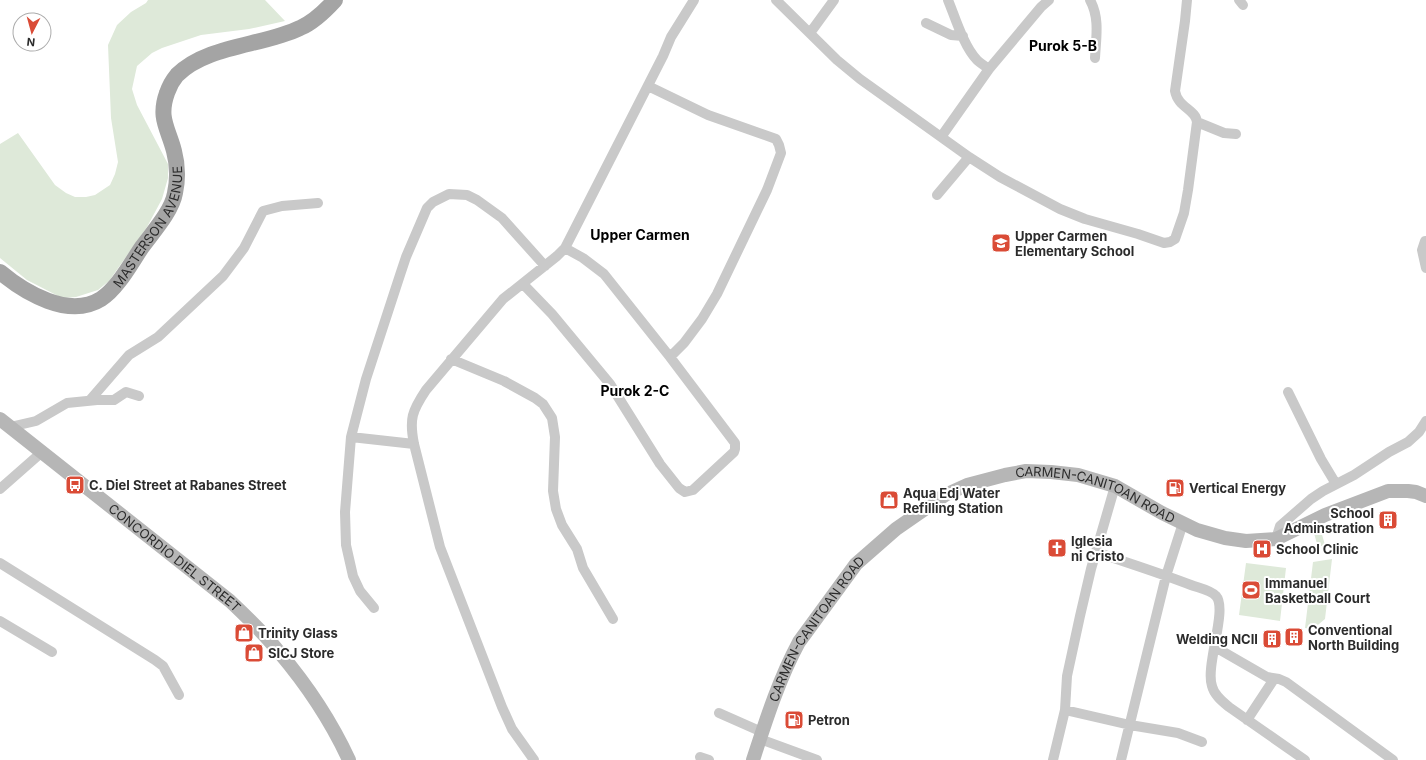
<svg xmlns="http://www.w3.org/2000/svg" width="1426" height="760" font-family="Inter,sans-serif">
	<rect width="100%" height="100%" fill="#fff"/>
	<!-- green -->
	<path fill="#dee9d9" d="M148,0h117l20,21 -36,8 -48,6 -39,13 -10,5 -15,13 -5,23 5,16 31,59v14l-6,21 -15,28 -38,54 -11,9 -22,7 -14,1 -35,-18 -27,-22v-114l18,-11 37,52 11,8 9,4h11l9,-2 15,-10 5,-11 3,-12 -7,-44 -3,-73 9,-20 14,-13 15,-9z
		M1316,529l5,2 4,14 -7,2 -5,-17z
		M1332,559l-7,60 -12,10 -8,-1 8,-66z
		M1246,563l40,5 -6,53 -41,-6z"/>
	<g fill="none" stroke-linecap="round" stroke-linejoin="round">
		<!-- street -->
		<path stroke="#c9c9c9" stroke-width="10" d="M776,0l61,60 23,19 109,78 31,20 60,32 25,10 53,15 26,9 6,-1 5,-3 9,-26 4,-23 9,-68c-1,-13 -19,-14 -22,-31l10,-70 2,-21
			M948,0c7,17 16,47 29,60 3,3 8,6 12,9
			M1090,0c10,18 6,38 5,58
			M1239,0l4,5
			M926,23l25,12 12,1
			M810,33l24,-33
			M648,86l60,29 68,24 3,6 2,8 -14,37 -50,104 -15,25 -18,24 -14,14
			M1197,122l27,11 12,1
			M941,137l48,-68 52,-62 8,-7
			M937,195l32,-38
			M1425,241l-3,9 4,18
			M523,284l29,30 58,70 50,80 19,24 6,4 8,-2 41,-38 1,-3v-6l-65,-86 -66,-83 -21,-16 -18,-10
			M451,359l53,22 31,17 8,6 9,14 3,19 -2,54 3,18 6,16 15,24 6,19 30,51
			M1288,392l33,67 15,25
			M90,400l39,-45 29,-18 65,-61 21,-28 19,-37 19,-5 36,-3
			M10,427l26,-6 31,-18 30,-3h17l12,-8 13,4
			M351,437l63,7
			M0,489l42,-37
			M1276,539l4,-13 31,-27 12,-8 31,-16 35,-23 19,-10 11,-10 7,-11
			M1096,552c32,11 64,21 95,33 8,3 20,5 25,11 12,13 -11,70 -4,90 2,9 11,16 17,21l76,53
			M0,563l155,97 8,6 16,29
			M374,608l-14,-17 -7,-15 -7,-31 -1,-33 6,-75 15,-58 34,-104 6,-18 21,-49 6,-6 16,-8 18,1 10,5 25,18 43,48
			M0,621l52,31
			M1215,647l52,30 12,2 7,3 107,78
			M1065,710l65,15 48,8 24,9
			M719,713l43,19
			M1247,720l27,-41
			M760,739l57,21
			M700,757l9,3
			M534,760l-22,-31 -10,-22 -62,-160 -26,-103c-5,-25 -2,-33 12,-54l77,-91 54,-43 8,-8 98,-192 8,-19 23,-37
			M1053,760l12,-50 2,-34 13,-60 11,-47 24,-83
			M1121,760l45,-184 17,-53"/>
		<!-- secondary -->
		<g stroke="#b6b6b6" stroke-width="14">
			<path id="s1" d="M0,419l230,182c17,16 34,32 49,51 28,33 52,69 70,108"/>
			<path id="s2" d="M753,760c13,-40 26,-81 46,-118l57,-78 40,-35 49,-34 22,-10 38,-10 21,-4 25,1 27,3 37,11 47,27 35,17 28,8 21,3 30,-2 49,-24 63,-24h20l8,1 10,4"/>
		</g>
		<!-- primary -->
		<path stroke="#a4a4a4" stroke-width="16" id="s3" d="M0,272c25,21 69,47 101,27 17,-11 30,-36 41,-52 11,-15 30,-36 33,-54 3,-14 3,-27 -1,-42 -6,-23 -16,-33 -7,-58 2,-6 5,-12 10,-18 30,-30 86,-29 123,-47 14,-6 25,-17 35,-28"/>
	</g>
	<!-- icons -->
	<defs>
		<symbol id="school-square" viewBox="-11 -11 22 22"><rect x="-9" y="-9" width="18" height="18" rx="4" fill="#da4b36" stroke="#fff"/><path d="M0-5L7-2L0 1L-7-2ZM-4 1L0 2.5L4 1V4Q0 6-4 4Z" fill="#fff"/></symbol>
		<symbol id="bus-square" viewBox="-11 -11 22 22"><rect x="-9" y="-9" width="18" height="18" rx="4" fill="#da4b36" stroke="#fff"/><path d="M-5-6H5V4H4V6H2V4H-2V6H-4V4H-5ZM-3.5-4V0h7V-4ZM-3.5 1.2v1.5H-2V1.2ZM2 1.2v1.5H3.5V1.2Z" fill="#fff"/></symbol>
		<symbol id="fuel-square" viewBox="-11 -11 22 22"><rect x="-9" y="-9" width="18" height="18" rx="4" fill="#da4b36" stroke="#fff"/><path d="M-5.5-6h7V0h2V4h1.3V-2.5L3-4.5l.8-.8L6-3V5H2.5V1h-1V6h-7ZM-4.2-4.7v3.2H.2V-4.7Z" fill="#fff"/></symbol>
		<symbol id="shop-square" viewBox="-11 -11 22 22"><rect x="-9" y="-9" width="18" height="18" rx="4" fill="#da4b36" stroke="#fff"/><path d="M-5-2.5h2.3a2.7 3.5 0 0 1 5.4 0H5L5.5 6h-11ZM-1.5-2.5h3a1.5 2.3 0 0 0-3 0Z" fill="#fff"/></symbol>
		<symbol id="building-square" viewBox="-11 -11 22 22"><rect x="-9" y="-9" width="18" height="18" rx="4" fill="#da4b36" stroke="#fff"/><path d="M-4-6H4V6H1V3H-1V6H-4ZM-2.5-4.3h1.7v1.8h-1.7ZM.8-4.3h1.7v1.8H.8ZM-2.5-1h1.7V.8h-1.7ZM.8-1h1.7V.8H.8Z" fill="#fff"/></symbol>
		<symbol id="church-square" viewBox="-11 -11 22 22"><rect x="-9" y="-9" width="18" height="18" rx="4" fill="#da4b36" stroke="#fff"/><path d="M-1.2-6h2.4v3.5h3.3v2.4h-3.3V6h-2.4V-.1h-3.3v-2.4h3.3Z" fill="#fff"/></symbol>
		<symbol id="hospital-square" viewBox="-11 -11 22 22"><rect x="-9" y="-9" width="18" height="18" rx="4" fill="#da4b36" stroke="#fff"/><path d="M-5-5h3v3.5h4V-5h3V5h-3V1.5h-4V5h-3Z" fill="#fff"/></symbol>
		<symbol id="stadium-square" viewBox="-11 -11 22 22"><rect x="-9" y="-9" width="18" height="18" rx="4" fill="#da4b36" stroke="#fff"/><path d="M0-5a6.5 5 0 1 0 0 10a6.5 5 0 1 0 0-10ZM-3.5-1.8h7v3.6h-7Z" fill="#fff"/></symbol>
	</defs>
	<g fill-rule="evenodd">
		<use href="#school-square" x="990" y="232" width="22" height="22"/>
		<use href="#bus-square" x="64" y="474" width="22" height="22"/>
		<use href="#fuel-square" x="1164" y="477" width="22" height="22"/>
		<use href="#shop-square" x="878" y="489" width="22" height="22"/>
		<use href="#building-square" x="1377" y="509" width="22" height="22"/>
		<use href="#church-square" x="1046" y="537" width="22" height="22"/>
		<use href="#hospital-square" x="1251" y="538" width="22" height="22"/>
		<use href="#stadium-square" x="1240" y="579" width="22" height="22"/>
		<use href="#shop-square" x="233" y="622" width="22" height="22"/>
		<use href="#building-square" x="1283" y="626" width="22" height="22"/>
		<use href="#building-square" x="1261" y="628" width="22" height="22"/>
		<use href="#shop-square" x="243" y="642" width="22" height="22"/>
		<use href="#fuel-square" x="783" y="709" width="22" height="22"/>
	</g>
	<g text-anchor="middle" stroke-width="4" stroke-linejoin="round" paint-order="stroke">
		<!-- street labels -->
		<g font-size="13" fill="#2c2c2c" stroke="#fff">
			<text dy="5" stroke="none"><textPath href="#s3" startOffset="200">MASTERSON AVENUE</textPath></text>
			<text dy="5" stroke="none"><textPath href="#s2" startOffset="495">CARMEN-CANITOAN ROAD</textPath></text>
			<text dy="5" stroke="none"><textPath href="#s1" startOffset="223">CONCORDIO DIEL STREET</textPath></text>
			<text dy="5" stroke="none"><textPath href="#s2" startOffset="147">CARMEN-CANITOAN ROAD</textPath></text>
		</g>
		<!-- poi labels -->
		<g font-size="13" font-weight="bold" fill="#2c2c2c" stroke="#fff" text-anchor="start">
			<text x="1015" y="241">Upper Carmen<tspan x="1015" dy="15">Elementary School</tspan></text>
			<text x="89" y="490">C. Diel Street at Rabanes Street</text>
			<text x="1189" y="493">Vertical Energy</text>
			<text x="903" y="498">Aqua Edj Water<tspan x="903" dy="15">Refilling Station</tspan></text>
			<text x="1374" y="518" text-anchor="end">School<tspan x="1374" dy="15">Adminstration</tspan></text>
			<text x="1071" y="546">Iglesia<tspan x="1071" dy="15">ni Cristo</tspan></text>
			<text x="1276" y="554">School Clinic</text>
			<text x="1265" y="588">Immanuel<tspan x="1265" dy="15">Basketball Court</tspan></text>
			<text x="1308" y="635">Conventional<tspan x="1308" dy="15">North Building</tspan></text>
			<text x="258" y="638">Trinity Glass</text>
			<text x="1258" y="644" text-anchor="end">Welding NCII</text>
			<text x="268" y="658">SICJ Store</text>
			<text x="808" y="725">Petron</text>
		</g>
		<!-- neighbourhood labels -->
		<g font-size="14" font-weight="bold" fill="#000" stroke="#fff">
			<text x="1063" y="51">Purok 5-B</text>
			<text x="640" y="240">Upper Carmen</text>
			<text x="635" y="396">Purok 2-C</text>
		</g>
	</g>
	<!-- north arrow -->
	<g transform="translate(32 32) rotate(186)"><circle r="19" fill="#ffffff" stroke="#ababab"/>
	<path d="M0-3L7 15L0 10L-7 15Z" fill="#da4b36"/>
	<text y="-6" font-size="11" font-weight="bold" text-anchor="middle" fill="#2c2c2c">N</text>
	</g>
</svg>
